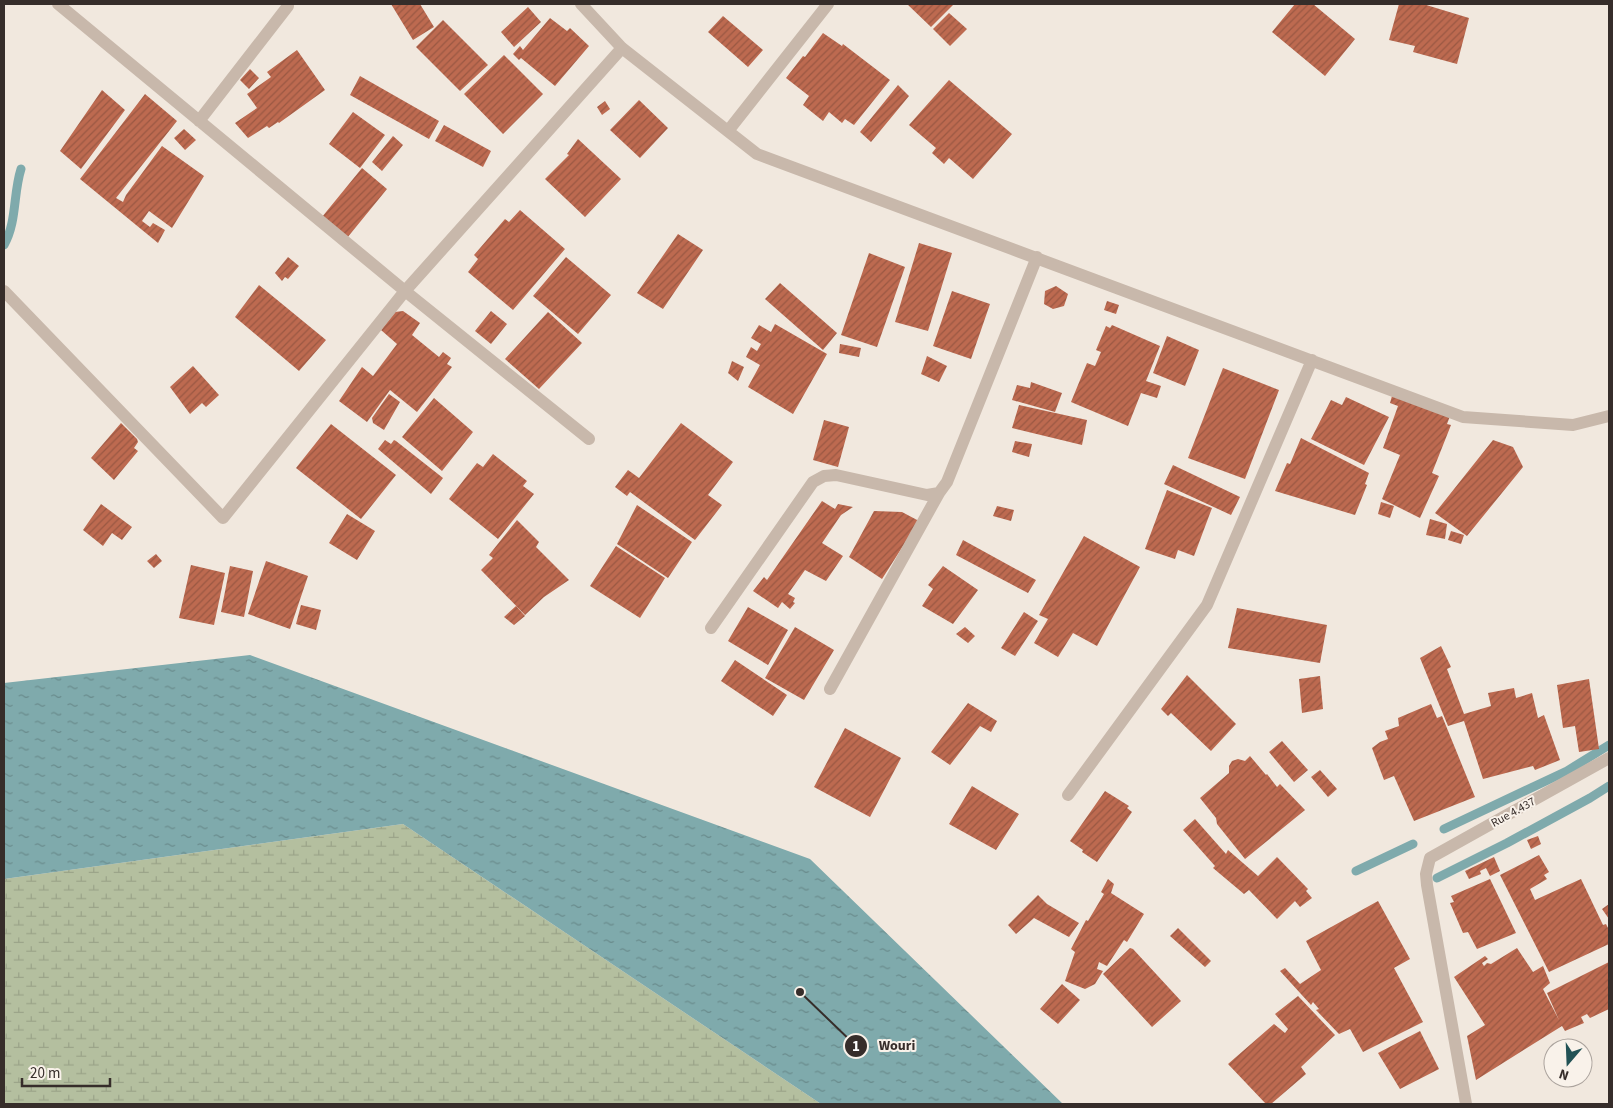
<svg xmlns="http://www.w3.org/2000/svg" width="1613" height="1108" font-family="'Source Sans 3',sans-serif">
	<defs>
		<pattern id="wetland-marsh" width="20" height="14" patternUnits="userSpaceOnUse" patternTransform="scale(1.25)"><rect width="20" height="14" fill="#b4bf9f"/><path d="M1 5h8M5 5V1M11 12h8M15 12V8" fill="none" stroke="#9ba489"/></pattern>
		<pattern id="water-ripples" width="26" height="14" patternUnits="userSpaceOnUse" patternTransform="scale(1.25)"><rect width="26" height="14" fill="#7faaac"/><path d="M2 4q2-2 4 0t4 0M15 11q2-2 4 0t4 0" fill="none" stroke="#698b8c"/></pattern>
		<pattern id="building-hatch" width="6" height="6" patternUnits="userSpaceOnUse" patternTransform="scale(1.25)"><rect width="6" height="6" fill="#bd6a50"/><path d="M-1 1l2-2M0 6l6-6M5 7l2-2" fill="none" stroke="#9a5843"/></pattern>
	</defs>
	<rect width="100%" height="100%" fill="#f1e8de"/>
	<!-- wetland -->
	<path fill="url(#wetland-marsh)" d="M403,824l418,280h-817v-225z"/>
	<!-- water -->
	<path fill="url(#water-ripples)" d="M250,655l560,204 253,245h-242l-418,-280 -399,55v-196z"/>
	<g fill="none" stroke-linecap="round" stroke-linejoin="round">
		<!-- stream -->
		<path stroke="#7faaac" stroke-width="9" d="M4,245c13,-23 9,-51 17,-76
			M1444,829l123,-58 42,-26
			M1356,871l57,-27
			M1437,878l70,-35 83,-45 19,-12"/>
	</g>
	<!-- building -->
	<path fill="url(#building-hatch)" d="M391,4h29l14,23 -21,13z
		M907,4h47l-23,23z
		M1295,4h18l42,35 -30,37 -53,-44z
		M1399,4h24l46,14 -12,46 -44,-12 2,-6 -26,-6z
		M528,7l13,15 -27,25 -13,-15z
		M949,13l18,16 -17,17 -17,-17z
		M723,16l40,34 -15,17 -40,-35z
		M550,18l17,13 3,-3 19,18 -34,40 -34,-28 -2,2 -6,-6 7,-8 3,4z
		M443,20l45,45 -28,26 -44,-44z
		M823,33l19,13 1,-2 47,36 -36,45 -9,-6 -3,4 -13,-11 -6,9 -20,-16 6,-9 -23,-18 17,-22 2,1z
		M297,50l28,40 -46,33 -1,-1 -9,6 -2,-2 -19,12 -13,-15 22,-15 -10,-14 24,-17 -4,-5z
		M504,55l39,39 -40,40 -39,-40z
		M250,69l9,9 -10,11 -9,-9z
		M360,76l79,45 -10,18 -79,-44z
		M949,80l63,54 -39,45 -24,-21 -5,6 -12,-11 4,-5 -27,-23z
		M898,85l11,11 -38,46 -11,-10z
		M102,90l23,20 -44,59 -21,-18z
		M145,94l32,27 -61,77 7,4 3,-7 36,-49 42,30 -32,52 -23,-17 -7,10 8,6 3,-4 12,7 -7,13 -78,-64z
		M639,100l29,28 -28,30 -30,-28z
		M605,101l5,8 -8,6 -5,-8z
		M353,112l32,23 -25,33 -31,-24z
		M444,125l47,26 -8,16 -48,-26z
		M184,129l12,11 -11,10 -11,-12z
		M393,136l10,9 -21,26 -10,-9z
		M578,139l43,40 -36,38 -40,-38 24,-24 -2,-1z
		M362,168l25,21 -40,49 -25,-21z
		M520,210l45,39 -52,61 -45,-38 10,-13 -4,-4 31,-36 4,3z
		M678,234l25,16 -40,59 -26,-16z
		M919,243l33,10 -24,78 -33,-9z
		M869,253l36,14 -28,80 -36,-12z
		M288,257l11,9 -11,13 -3,-2 -3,4 -7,-8z
		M566,257l45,38 -33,39 -45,-38z
		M780,283l57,50 -14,17 -58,-51z
		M259,285l67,55 -27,31 -64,-54z
		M1056,286l12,8 -4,12 -11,3 -9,-5 1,-13z
		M952,291l38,13 -19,55 -38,-13z
		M1107,301l12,4 -3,9 -12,-4z
		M403,311l17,12 -8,12 27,22 4,-5 8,6 -4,6 5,3 -35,45 -27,-22 -23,32 -28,-21 23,-34 11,9 24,-32 -16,-14 14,-18z
		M491,311l16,13 -16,20 -16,-13z
		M548,312l34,31 -43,46 -34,-30z
		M775,324l52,30 -34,60 -45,-27 12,-22 -14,-8 5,-10 6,4 4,-7 -10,-6 8,-13 12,7z
		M1112,325l48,21 -14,35 15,5 -4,12 -16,-5 -13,33 -57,-24 16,-39 8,3 6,-14 -5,-2 10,-24 4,2z
		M1167,336l32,14 -14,36 -32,-13z
		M840,344l21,4 -2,9 -20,-4z
		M927,356l20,10 -8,16 -18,-8z
		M732,361l12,6 -6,14 -10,-8z
		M193,366l26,29 -13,12 -4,-4 -12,11 -20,-27z
		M1223,368l56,22 -34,89 -57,-21z
		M1031,382l31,11 -7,19 -43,-12 5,-15 13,3z
		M389,394l11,8 -16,28 -11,-7 -1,-5z
		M1392,396l58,20 -3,8 4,1 -19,48 7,3 -19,42 -38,-19 18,-44 -17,-7 15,-42 -8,-3z
		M1346,397l43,20 -25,48 -53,-26 20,-39 11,5z
		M434,398l39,34 -31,39 -40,-34z
		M1019,405l68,15 -5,25 -70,-17z
		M824,420l25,7 -11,40 -25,-7z
		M121,423l16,16 1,3 -4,6 4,3 -24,29 -23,-22z
		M681,423l52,39 -25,33 14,10 -27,35 -65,-48 -3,4 -12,-9 13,-17 11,8z
		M331,424l65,51 -35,44 -65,-51z
		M1301,438l68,35 -4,11 2,1 -12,30 -80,-24 12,-28 3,1z
		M385,440l6,4 3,-4 2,1 47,37 -12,16 -53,-45z
		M1493,440l20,7 10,20 -56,69 -32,-23z
		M1015,441l17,3 -3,13 -17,-5z
		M493,454l34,27 -4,5 11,8 -36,45 -49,-40 28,-36 6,4z
		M1173,465l67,32 -9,18 -67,-31z
		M1167,490l45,18 -18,48 -16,-6 -3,9 -30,-10z
		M822,501l13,8 3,-5 15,3 -12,8 -19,28 21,13 -17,25 -21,-11 -17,24 7,4 -2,4 2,1 -5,6 -8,-7 -4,6 -25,-17 11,-14 3,3z
		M1381,502l13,4 -4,12 -12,-4z
		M101,504l31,23 -10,13 -10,-7 -9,13 -20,-16z
		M637,505l55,37 -24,36 -51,-34z
		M997,506l17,4 -3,11 -18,-5z
		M874,511l28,1 17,9 -37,58 -33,-22z
		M347,514l28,17 -18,29 -28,-17z
		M1430,519l17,5 -2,15 -19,-4z
		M517,520l22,22 -3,5 33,33 -25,17 -19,18 -44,-45 12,-12 -4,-3z
		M1451,531l13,4 -3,9 -13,-4z
		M1084,536l56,31 -43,79 -24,-13 -15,24 -24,-14 14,-24 -9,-4z
		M963,540l73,40 -8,13 -72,-38z
		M616,546l49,32 -25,40 -50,-32z
		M156,554l6,7 -8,7 -7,-7z
		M266,561l42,15 -18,53 -42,-15z
		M191,565l34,8 -11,52 -35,-7z
		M230,566l23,5 -9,46 -23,-5z
		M943,566l35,24 -25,34 -31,-18 11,-17 -5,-4z
		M301,605l20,5 -5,20 -20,-6z
		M516,606l9,10 -11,9 -10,-8z
		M748,607l40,23 -20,35 -40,-24z
		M1237,608l90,17 -7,38 -92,-15z
		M1024,612l14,9 -23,35 -14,-8z
		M795,627l39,23 -30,50 -39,-22z
		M965,627l10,9 -7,7 -12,-9z
		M1441,646l10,21 -4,2 17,45 27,-8 -3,-13 26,-5 2,10 16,-5 6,25 6,-3 16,45 -25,10 -2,-4 -50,13 -19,-58 -16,5 -28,-68z
		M735,660l52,35 -14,21 -52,-35z
		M1187,675l49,49 -25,27 -40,-38 -3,3 -7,-7z
		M1320,676l3,33 -21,4 -3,-34z
		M1589,679l10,70 -20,3 -4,-26 -12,2 -6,-43z
		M968,703l29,18 -6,11 -11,-6 -30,39 -19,-13z
		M1431,704l6,14 5,-2 33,81 -61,24 -20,-45 -10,4 -12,-32 8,-6 8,-3 -3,-8 14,-5 -1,-8z
		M845,728l56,30 -31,59 -56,-30z
		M1282,741l26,29 -14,12 -25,-30z
		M1250,756l16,19 1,-1 10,13 3,-3 25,26 -60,49 -28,-35 -1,-6 -16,-20 29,-25v-7l3,-5 6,-2 7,2z
		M1320,770l17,19 -9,8 -17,-20z
		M972,786l47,28 -23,36 -47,-26z
		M1105,791l24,15 -2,2 5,4 -35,50 -15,-10 1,-2 -13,-9z
		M1195,819l31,35 2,-4 30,26 19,-19 31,32 -2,2 6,7 -12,9 -5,-6 -18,18 -28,-29 -5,4 -31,-26 2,-2 -32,-36z
		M1538,836l3,8 -10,5 -4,-9z
		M1539,855l10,17 -5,3 3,4 -17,10 5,11 46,-21 22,46 3,-1 3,6v14l-60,28 -49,-97z
		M1494,857l6,14 -10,5 -4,-8 -6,3 1,3 -12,5 -4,-8z
		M1108,879l6,5 -3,9 33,21 -17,28 -3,-2 -17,26 -8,-4 -2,7 6,2 -8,13 -10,5 -20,-8 10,-29 -4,-3 15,-29 2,1 16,-27 -3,-2z
		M1490,879l26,54 -39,16 -9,-17 -5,1 -13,-30 4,-1 -3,-6z
		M1038,895l9,9 32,19 -10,14 -35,-19 -18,16 -8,-9z
		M1378,901l32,58 -16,9 29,54 -60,30 -13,-23 -11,5 -23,-24 3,-1 -6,-7 -2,3 -31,-34 5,-3 15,16 21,-14 -15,-29z
		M1609,904v15l-7,-10z
		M1178,928l33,33 -6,6 -35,-31z
		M1130,948l3,1 48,52 -29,26 -49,-53z
		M1517,948l16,24 10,-6 7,17 -7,6 16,31 -12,-27 62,-31v47l-19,9 -3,-4 -6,3 3,6 -19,8 -3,-5 -86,54 -9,-44 18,-11 -31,-48 31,-21 3,3 -6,4 2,3 3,-3 4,1z
		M1062,984l18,16 -22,24 -18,-15z
		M1298,996l37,39 -34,32 5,7 -35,30h-5l-38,-40 46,-40 11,9 3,-4 -13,-15z
		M1420,1031l19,38 -39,20 -22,-36z
		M1570,1041l4,7h-12l-1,-3z"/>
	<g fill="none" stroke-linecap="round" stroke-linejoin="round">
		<!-- minor -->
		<path stroke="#c8b8ab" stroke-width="12" d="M58,4l347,287 184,148
			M581,4l41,44 135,106 706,263 110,8 36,-9
			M199,121l89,-115
			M728,131l100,-127
			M4,291l219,227 182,-227 217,-243
			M711,628l102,-146 11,-6 12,-1 91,20 12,-2 8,-11 90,-225
			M830,689l109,-196
			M1068,795l139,-190 105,-245
			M1466,1104l-39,-219 -1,-11 4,-16 179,-100"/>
	</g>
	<g text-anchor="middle" stroke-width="4" stroke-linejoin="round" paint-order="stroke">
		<!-- street labels -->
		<g font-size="12" fill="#362d2a" stroke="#f9f2ea">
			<text transform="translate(1513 812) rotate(-29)" y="4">Rue 4.437</text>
		</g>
	</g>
	<!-- callouts -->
	<path fill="none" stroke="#362d2a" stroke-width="2" d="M800 992L856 1046"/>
	<g fill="#362d2a" stroke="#f9f2ea" stroke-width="2">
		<circle cx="800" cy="992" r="5"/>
		<circle cx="856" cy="1046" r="12"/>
	</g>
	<g font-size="15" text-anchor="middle" font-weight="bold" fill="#fff">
		<text x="856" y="1051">1</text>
	</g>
	<g font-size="14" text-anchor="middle" font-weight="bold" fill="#362d2a" stroke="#f9f2ea" stroke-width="4" stroke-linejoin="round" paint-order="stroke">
		<text x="897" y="1050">Wouri</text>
	</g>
	<!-- border -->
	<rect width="1613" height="1108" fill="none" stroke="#362d2a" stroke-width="10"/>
	<!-- north arrow -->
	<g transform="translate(1568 1063) rotate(199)"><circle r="24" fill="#f9f2ea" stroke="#aba39d"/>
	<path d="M0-4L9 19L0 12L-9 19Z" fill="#225255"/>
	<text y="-8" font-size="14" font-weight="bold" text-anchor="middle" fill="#362d2a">N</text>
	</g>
	<!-- scale -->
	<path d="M22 1078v8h88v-8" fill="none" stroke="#362d2a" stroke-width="2.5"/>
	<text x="30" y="1078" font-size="15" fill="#362d2a" stroke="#f9f2ea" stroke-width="4" paint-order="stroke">20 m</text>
</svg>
